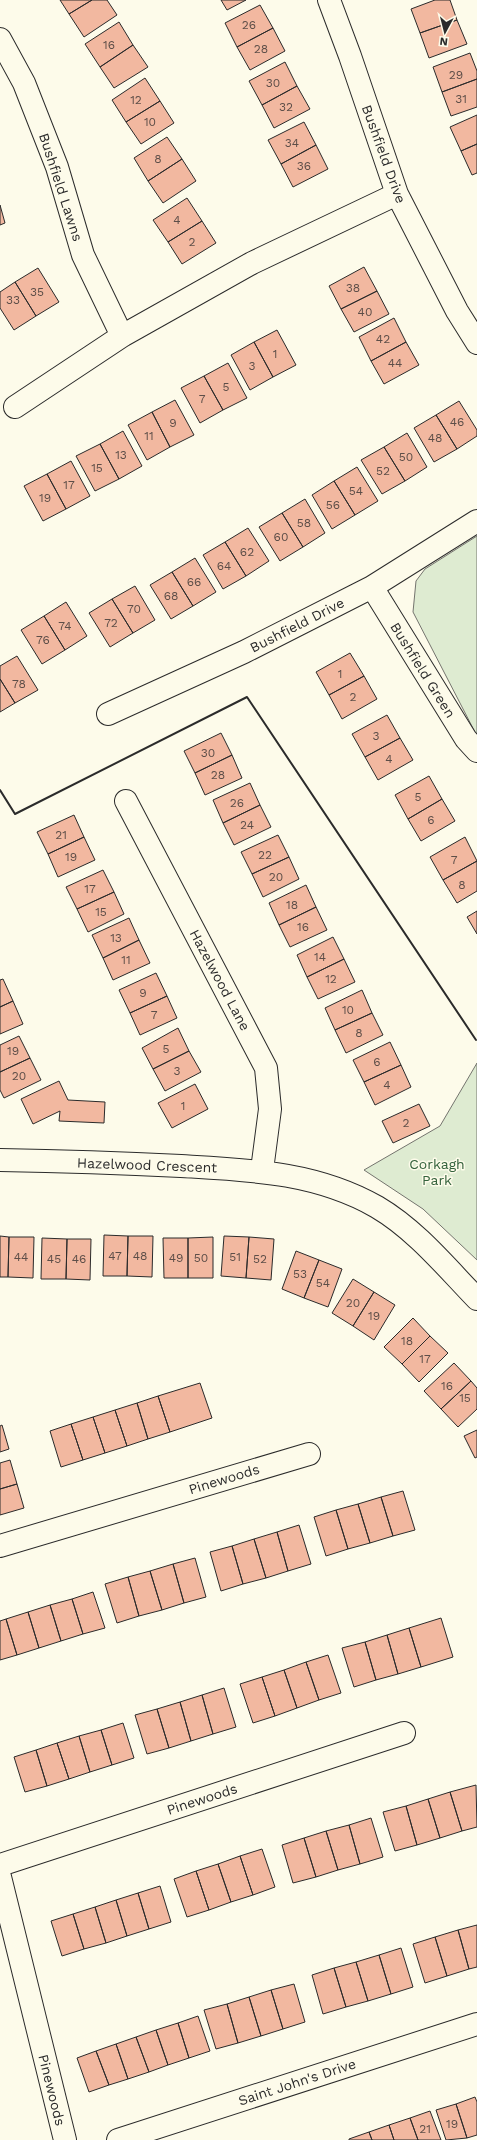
<svg xmlns="http://www.w3.org/2000/svg" width="477" height="2140" font-family="'Work Sans',sans-serif">
	<rect width="100%" height="100%" fill="#fdfbea"/>
	<!-- green -->
	<path fill="#deebd1" stroke="#74746e" d="M477,536v200l-64,-124 3,-31 9,-12z
		M477,1063v197l-54,-51 -59,-39 76,-44z"/>
	<!-- building -->
	<path fill="#f2b8a0" stroke="#2b2b2b" d="M60,0h32l-23,14z
		M92,0h15l10,15 -33,22 -15,-23z
		M221,0h25l-19,10z
		M435,0h15l7,20 -37,13 -9,-24z
		M260,5l13,23 -36,19 -12,-24z
		M457,20l10,24 -38,14 -9,-25z
		M119,22l14,23 -33,22 -15,-23z
		M273,28l12,23 -35,19 -13,-23z
		M133,45l15,22 -34,21 -14,-21z
		M470,53l7,18v8l-35,13 -9,-25z
		M285,62l12,24 -35,19 -13,-24z
		M145,78l15,23 -34,21 -14,-22z
		M477,79v28l-26,9 -9,-24z
		M297,86l13,23 -36,19 -12,-23z
		M160,101l14,22 -33,21 -15,-22z
		M477,115v29l-16,7 -11,-24z
		M304,122l12,23 -35,19 -13,-24z
		M167,137l15,22 -34,22 -14,-23z
		M477,144v29l-5,2 -11,-24z
		M316,145l12,24 -35,18 -12,-23z
		M182,159l14,22 -33,22 -15,-22z
		M187,198l15,23 -34,21 -15,-22z
		M0,205l5,18 -5,2z
		M202,221l14,22 -34,21 -14,-22z
		M364,267l13,24 -36,18 -12,-23z
		M38,268l21,34 -23,14 -21,-34z
		M15,282l21,34 -22,14 -14,-22v-16z
		M377,291l12,23 -35,18 -13,-23z
		M394,318l12,24 -35,19 -12,-24z
		M277,330l19,35 -23,12 -19,-35z
		M254,342l19,35 -23,13 -19,-35z
		M406,342l13,23 -35,19 -13,-23z
		M228,363l19,35 -24,12 -19,-34z
		M204,376l19,34 -23,13 -19,-35z
		M175,400l19,35 -24,12 -18,-35z
		M459,401l18,29v6l-20,13 -21,-34z
		M152,412l18,35 -23,13 -19,-35z
		M436,415l21,34 -23,13 -20,-34z
		M123,431l19,35 -23,13 -19,-35z
		M407,433l20,34 -22,14 -21,-34z
		M100,444l19,35 -24,12 -19,-35z
		M384,447l21,34 -23,13 -21,-34z
		M71,461l19,35 -24,13 -19,-35z
		M357,467l21,34 -23,14 -21,-34z
		M47,474l19,35 -23,12 -19,-35z
		M334,481l21,34 -23,14 -20,-34z
		M305,499l20,34 -22,14 -21,-34z
		M282,513l21,34 -23,14 -21,-34z
		M248,528l21,33 -23,15 -21,-34z
		M225,542l21,34 -23,13 -20,-34z
		M195,558l21,34 -23,14 -21,-34z
		M172,572l21,34 -22,13 -21,-34z
		M135,586l20,34 -22,13 -21,-34z
		M112,599l21,34 -23,14 -21,-34z
		M66,602l21,34 -22,14 -21,-34z
		M44,616l21,34 -23,14 -21,-34z
		M350,653l14,23 -35,19 -13,-23z
		M17,656l21,34 -23,13 -15,-24v-13z
		M364,676l13,23 -35,20 -13,-24z
		M0,679l15,24 -15,9z
		M387,715l13,23 -35,19 -13,-23z
		M221,733l11,22 -37,18 -11,-22z
		M400,738l13,22 -35,20 -13,-23z
		M232,755l10,23 -37,17 -10,-22z
		M429,776l13,23 -34,20 -13,-24z
		M250,783l10,22 -37,18 -10,-23z
		M442,799l13,22 -34,20 -13,-22z
		M260,805l11,22 -37,18 -11,-22z
		M74,815l10,22 -36,17 -11,-22z
		M278,835l11,22 -37,17 -11,-22z
		M84,837l11,23 -37,17 -10,-23z
		M465,837l12,24 -34,19 -13,-23z
		M289,857l10,22 -36,18 -11,-23z
		M477,861v30l-20,12 -14,-23z
		M103,870l11,22 -37,17 -11,-22z
		M306,885l10,22 -37,18 -10,-22z
		M114,892l10,22 -36,18 -11,-23z
		M316,907l11,23 -37,17 -11,-22z
		M477,911v23l-10,-17z
		M129,918l10,22 -36,18 -11,-23z
		M333,937l11,22 -37,18 -10,-22z
		M139,940l11,23 -37,17 -10,-22z
		M344,959l11,23 -37,17 -11,-22z
		M156,973l11,23 -37,17 -11,-23z
		M3,979l10,22 -13,6v-27z
		M362,990l10,23 -37,17 -10,-22z
		M167,996l10,22 -37,17 -10,-22z
		M13,1001l10,23 -23,10v-27z
		M372,1013l11,22 -37,18 -11,-23z
		M178,1028l11,23 -36,18 -11,-21z
		M19,1036l11,22 -30,14v-27z
		M390,1042l11,23 -37,17 -11,-22z
		M189,1051l12,21 -36,19 -12,-22z
		M30,1058l11,22 -37,18 -4,-8v-18z
		M401,1065l10,22 -36,18 -11,-23z
		M59,1081l9,19 37,2 -1,21 -45,-2 1,-10 -27,13 -12,-25z
		M195,1084l13,25 -36,19 -14,-25z
		M419,1104l11,22 -37,17 -11,-22z
		M104,1235l24,1 -1,40h-24z
		M0,1236l9,1 -1,40h-8z
		M128,1236h25l-1,41 -25,-1z
		M224,1236l25,1 -3,41 -25,-2z
		M9,1237h25l-1,41 -25,-1z
		M213,1237v41h-25v-40z
		M249,1237l25,2 -3,41 -25,-2z
		M42,1238l25,1 -1,40h-25z
		M163,1238h25v40h-24z
		M67,1239h24l-1,41 -24,-1z
		M296,1251l23,9 -15,38 -22,-9z
		M319,1260l23,9 -14,38 -24,-9z
		M353,1279l21,13 -21,34 -21,-13z
		M374,1292l21,13 -21,35 -21,-14z
		M413,1318l17,18 -28,28 -18,-17z
		M430,1336l18,17 -29,29 -17,-18z
		M454,1363l17,18 -30,28 -17,-18z
		M471,1381l6,7v21l-19,18 -17,-18z
		M200,1383l12,35 -42,14 -12,-36z
		M158,1396l12,36 -22,7 -11,-36z
		M137,1403l11,36 -21,7 -12,-36z
		M115,1410l12,36 -22,7 -12,-36z
		M93,1417l12,36 -22,7 -12,-36z
		M71,1424l12,36 -22,7 -11,-36z
		M2,1425l7,24 -9,3v-26z
		M477,1430v27l-2,1 -11,-22z
		M10,1460l7,24 -17,5v-26z
		M17,1484l7,24 -24,7v-26z
		M403,1491l12,39 -22,6 -12,-39z
		M381,1497l12,39 -23,7 -12,-39z
		M358,1504l12,39 -22,6 -12,-39z
		M336,1510l12,39 -22,7 -12,-39z
		M299,1525l12,39 -23,7 -11,-39z
		M277,1532l11,39 -22,7 -12,-39z
		M254,1539l12,39 -23,6 -11,-38z
		M232,1546l11,38 -22,7 -11,-39z
		M195,1558l11,39 -22,6 -11,-39z
		M173,1564l11,39 -22,7 -12,-39z
		M150,1571l12,39 -23,6 -11,-39z
		M128,1577l11,39 -22,7 -12,-39z
		M93,1592l12,36 -22,6 -11,-35z
		M72,1599l11,35 -22,7 -11,-36z
		M50,1605l11,36 -22,7 -11,-36z
		M28,1612l11,36 -22,7 -11,-36z
		M441,1618l12,39 -32,10 -12,-39z
		M6,1619l11,36 -17,5v-39z
		M409,1628l12,39 -23,7 -11,-39z
		M387,1635l11,39 -22,6 -11,-38z
		M365,1642l11,38 -22,7 -12,-39z
		M328,1655l13,38 -22,7 -13,-38z
		M306,1662l13,38 -22,8 -13,-38z
		M284,1670l13,38 -22,8 -13,-39z
		M262,1677l13,39 -22,7 -13,-39z
		M224,1688l12,39 -23,7 -11,-39z
		M202,1695l11,39 -22,7 -11,-39z
		M180,1702l11,39 -22,7 -12,-39z
		M157,1709l12,39 -22,6 -12,-39z
		M123,1723l11,35 -22,7 -11,-35z
		M101,1730l11,35 -22,7 -11,-36z
		M79,1736l11,36 -21,7 -12,-36z
		M57,1743l12,36 -22,7 -11,-36z
		M36,1750l11,36 -22,6 -11,-35z
		M476,1785l1,42 -15,4 -12,-39z
		M450,1792l12,39 -22,7 -12,-39z
		M428,1799l12,39 -23,7 -11,-39z
		M406,1806l11,39 -22,6 -12,-39z
		M371,1818l12,39 -23,7 -11,-39z
		M349,1825l11,39 -22,6 -12,-39z
		M326,1831l12,39 -22,7 -12,-39z
		M304,1838l12,39 -23,6 -11,-38z
		M262,1849l13,38 -22,8 -13,-39z
		M240,1856l13,39 -22,7 -13,-38z
		M218,1864l13,38 -22,8 -13,-39z
		M196,1871l13,39 -22,7 -13,-38z
		M160,1886l11,36 -22,7 -11,-36z
		M138,1893l11,36 -22,7 -11,-36z
		M116,1900l11,36 -21,7 -11,-36z
		M95,1907l11,36 -22,6 -11,-35z
		M73,1914l11,35 -22,7 -11,-35z
		M477,1925v42l-8,2 -11,-39z
		M458,1930l11,39 -22,7 -12,-39z
		M435,1937l12,39 -22,7 -12,-39z
		M401,1948l12,39 -22,7 -12,-39z
		M379,1955l12,39 -23,7 -12,-39z
		M356,1962l12,39 -22,6 -12,-39z
		M334,1968l12,39 -23,7 -11,-39z
		M294,1984l11,38 -22,7 -12,-39z
		M271,1990l12,39 -22,7 -12,-39z
		M249,1997l12,39 -23,7 -11,-39z
		M227,2004l11,39 -22,6 -12,-39z
		M198,2016l12,35 -21,7 -11,-35z
		M178,2023l11,35 -21,7 -12,-35z
		M156,2030l12,35 -19,7 -13,-35z
		M136,2037l13,35 -21,7 -12,-35z
		M116,2044l12,35 -19,6 -13,-34z
		M96,2051l13,34 -20,7 -12,-34z
		M475,2097l2,5v33l-10,3 -11,-34z
		M456,2104l11,34 -21,2 -10,-30z
		M430,2111l11,29h-23l-8,-22z
		M410,2118l8,22h-24l-5,-15z
		M389,2125l5,15h-22l-3,-8z
		M369,2132l3,8h-23v-1z"/>
	<g fill="none" stroke-linecap="round" stroke-linejoin="round">
		<defs>
			<path id="minor" d="M329,0l21,56 47,138 60,117 20,32
				M0,39l24,44 33,84 26,88 39,81
				M15,407l107,-71 130,-73 145,-69
				M372,587l94,152 11,12
				M108,714l136,-62 128,-65 105,-66
				M126,801l140,267 4,41 -8,61
				M0,1160c60,1 121,3 181,6 69,4 135,6 196,41 39,23 69,60 100,92
				M0,1546l309,-92
				M0,1865l404,-132
				M0,1877l65,263
				M118,2140l359,-116"/>
		</defs>
		<!-- minor casing -->
		<use href="#minor" stroke="#2b2b2b" stroke-width="24"/>
		<!-- minor -->
		<use href="#minor" stroke="#fdfbea" stroke-width="22"/>
		<!-- wall -->
		<path stroke="#2b2b2b" stroke-width="2" d="M0,790l15,24 232,-117 229,343"/>
	</g>
	<g text-anchor="middle" stroke-width="3" stroke-linejoin="round" paint-order="stroke">
		<!-- number labels -->
		<g font-size="12" fill="#5d4e48">
			<text x="249" y="29">26</text>
			<text x="109" y="49">16</text>
			<text x="261" y="53">28</text>
			<text x="456" y="79">29</text>
			<text x="273" y="87">30</text>
			<text x="461" y="103">31</text>
			<text x="136" y="104">12</text>
			<text x="286" y="111">32</text>
			<text x="150" y="126">10</text>
			<text x="292" y="147">34</text>
			<text x="158" y="163">8</text>
			<text x="304" y="170">36</text>
			<text x="177" y="224">4</text>
			<text x="192" y="246">2</text>
			<text x="353" y="292">38</text>
			<text x="37" y="296">35</text>
			<text x="13" y="304">33</text>
			<text x="365" y="316">40</text>
			<text x="383" y="343">42</text>
			<text x="275" y="358">1</text>
			<text x="395" y="367">44</text>
			<text x="252" y="370">3</text>
			<text x="226" y="391">5</text>
			<text x="202" y="403">7</text>
			<text x="457" y="426">46</text>
			<text x="173" y="427">9</text>
			<text x="149" y="440">11</text>
			<text x="435" y="442">48</text>
			<text x="121" y="459">13</text>
			<text x="406" y="461">50</text>
			<text x="97" y="472">15</text>
			<text x="383" y="475">52</text>
			<text x="69" y="489">17</text>
			<text x="356" y="495">54</text>
			<text x="45" y="502">19</text>
			<text x="333" y="509">56</text>
			<text x="304" y="527">58</text>
			<text x="281" y="541">60</text>
			<text x="247" y="556">62</text>
			<text x="224" y="570">64</text>
			<text x="194" y="586">66</text>
			<text x="171" y="600">68</text>
			<text x="134" y="613">70</text>
			<text x="111" y="627">72</text>
			<text x="65" y="630">74</text>
			<text x="43" y="644">76</text>
			<text x="340" y="678">1</text>
			<text x="19" y="688">78</text>
			<text x="353" y="701">2</text>
			<text x="376" y="740">3</text>
			<text x="208" y="757">30</text>
			<text x="389" y="763">4</text>
			<text x="218" y="779">28</text>
			<text x="418" y="801">5</text>
			<text x="237" y="807">26</text>
			<text x="431" y="824">6</text>
			<text x="247" y="829">24</text>
			<text x="61" y="839">21</text>
			<text x="265" y="859">22</text>
			<text x="71" y="861">19</text>
			<text x="454" y="864">7</text>
			<text x="276" y="881">20</text>
			<text x="462" y="889">8</text>
			<text x="90" y="893">17</text>
			<text x="292" y="909">18</text>
			<text x="101" y="916">15</text>
			<text x="303" y="931">16</text>
			<text x="116" y="942">13</text>
			<text x="320" y="961">14</text>
			<text x="126" y="964">11</text>
			<text x="331" y="983">12</text>
			<text x="143" y="997">9</text>
			<text x="348" y="1014">10</text>
			<text x="154" y="1019">7</text>
			<text x="359" y="1037">8</text>
			<text x="166" y="1053">5</text>
			<text x="13" y="1055">19</text>
			<text x="377" y="1066">6</text>
			<text x="177" y="1075">3</text>
			<text x="19" y="1080">20</text>
			<text x="387" y="1089">4</text>
			<text x="183" y="1110">1</text>
			<text x="406" y="1127">2</text>
			<text x="115" y="1260">47</text>
			<text x="140" y="1260">48</text>
			<text x="21" y="1261">44</text>
			<text x="235" y="1261">51</text>
			<text x="176" y="1262">49</text>
			<text x="201" y="1262">50</text>
			<text x="54" y="1263">45</text>
			<text x="79" y="1263">46</text>
			<text x="260" y="1263">52</text>
			<text x="300" y="1278">53</text>
			<text x="323" y="1287">54</text>
			<text x="353" y="1307">20</text>
			<text x="374" y="1320">19</text>
			<text x="407" y="1345">18</text>
			<text x="425" y="1363">17</text>
			<text x="447" y="1390">16</text>
			<text x="465" y="1402">15</text>
			<text x="452" y="2128">19</text>
			<text x="425" y="2133">21</text>
		</g>
		<!-- street labels -->
		<g font-size="14" fill="#2b2b2b" stroke="#fdfbea">
			<text transform="translate(384 154) rotate(70)" y="5">Bushfield Drive</text>
			<text transform="translate(61 187) rotate(72)" y="5">Bushfield Lawns</text>
			<text transform="translate(297 625) rotate(-27)" y="5">Bushfield Drive</text>
			<text transform="translate(423 670) rotate(58)" y="5">Bushfield Green</text>
			<text transform="translate(220 980) rotate(62)" y="5">Hazelwood Lane</text>
			<text transform="translate(147 1165) rotate(2)" y="5">Hazelwood Crescent</text>
			<text transform="translate(224 1479) rotate(-17)" y="5">Pinewoods</text>
			<text transform="translate(202 1799) rotate(-18)" y="5">Pinewoods</text>
			<text transform="translate(297 2082) rotate(-18)" y="5">Saint John's Drive</text>
			<text transform="translate(52 2090) rotate(76)" y="5">Pinewoods</text>
		</g>
		<!-- park labels -->
		<g font-size="14" fill="#34623c" stroke="#fdfbea">
			<text x="437" y="1169">Corkagh<tspan x="437" dy="16">Park</tspan></text>
		</g>
	</g>
	<!-- north arrow -->
	<g transform="translate(445 32) rotate(187)" stroke="#fdfbea" stroke-width="3" paint-order="stroke">
	<path d="M0-3L7 15L0 10L-7 15Z" fill="#2b2b2b"/>
	<text y="-6" font-size="11" font-weight="bold" text-anchor="middle" fill="#2b2b2b">N</text>
	</g>
</svg>
